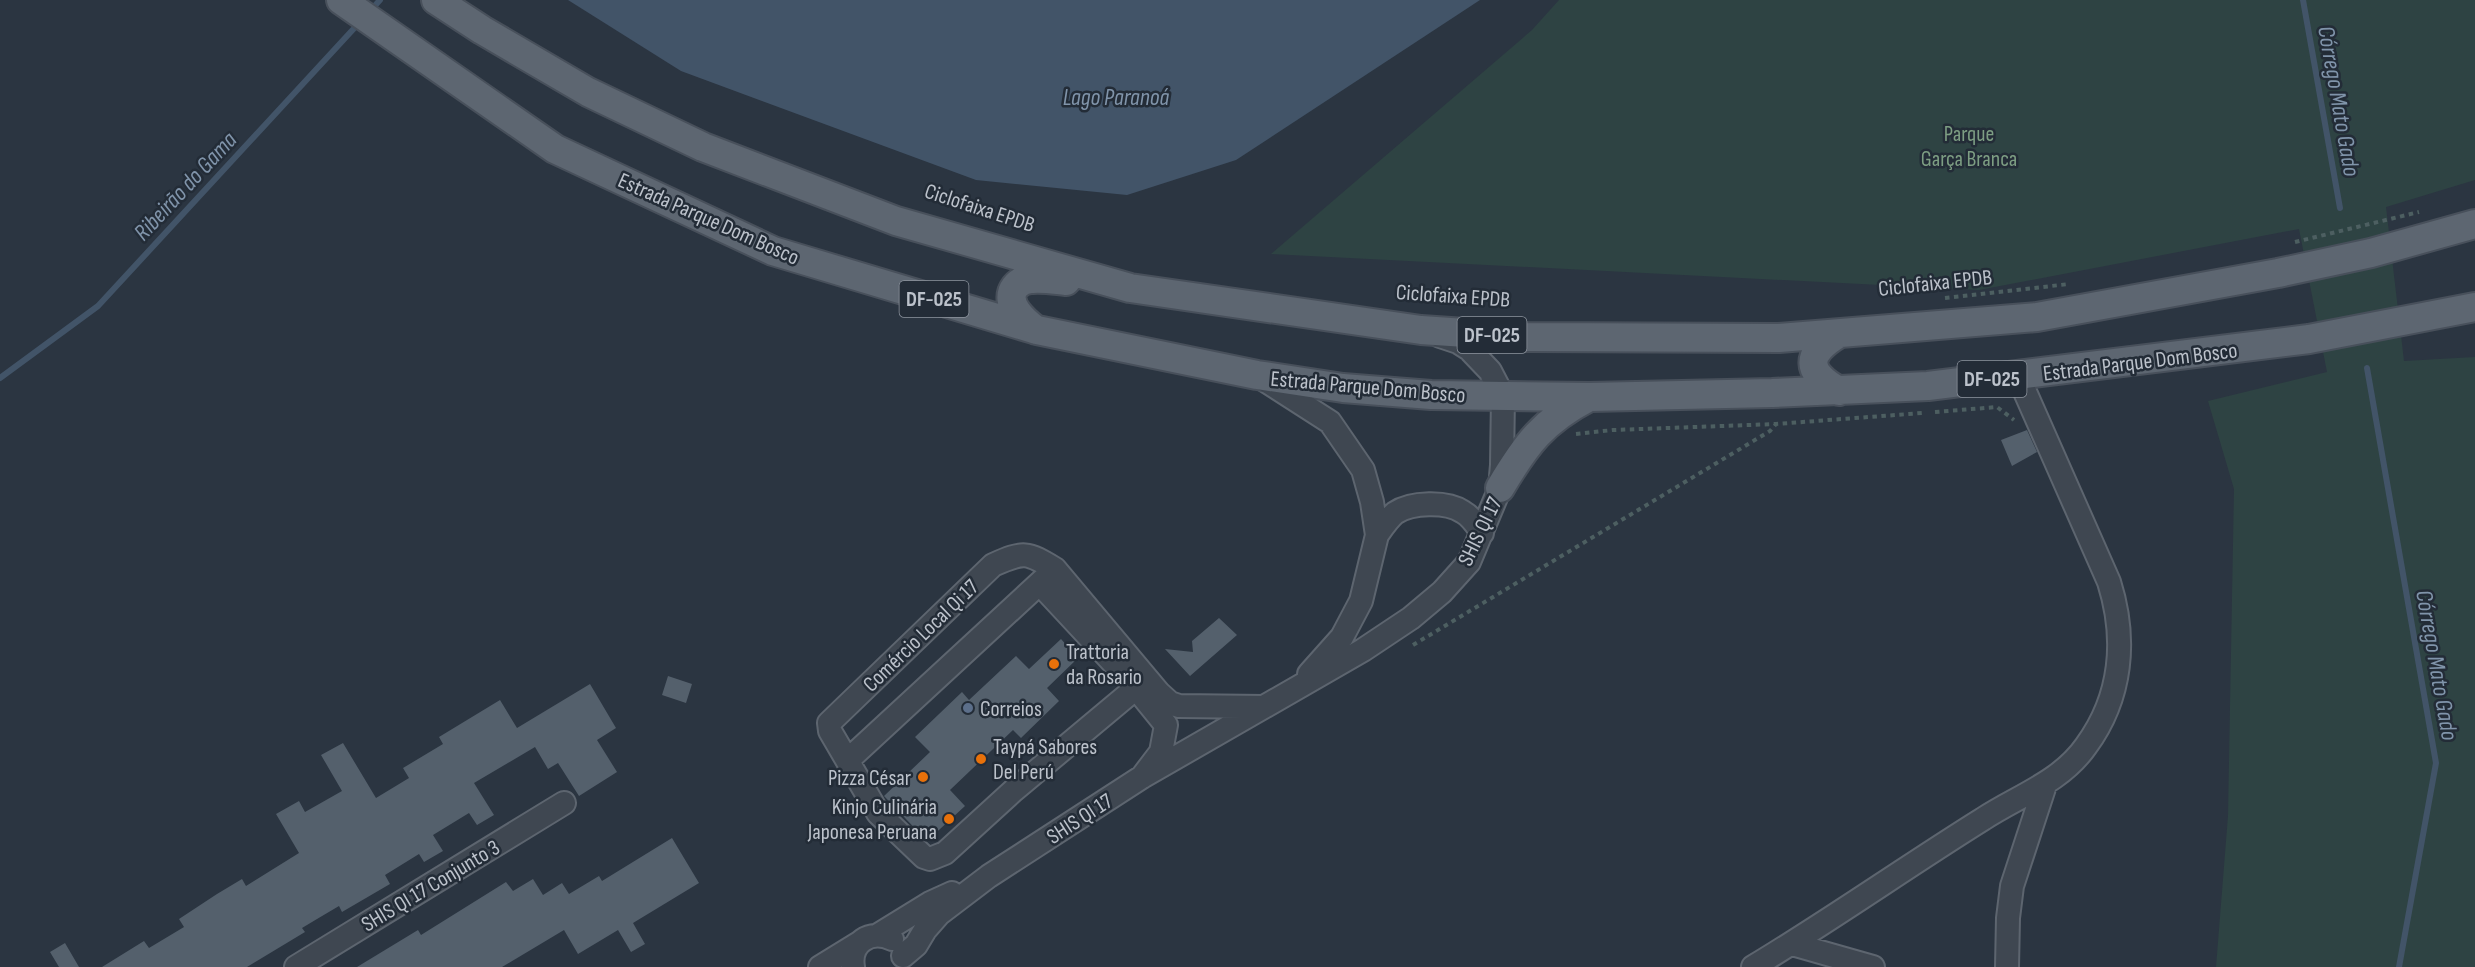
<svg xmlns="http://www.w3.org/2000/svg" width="2475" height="967" font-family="'Sofia Sans Condensed',sans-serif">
	<rect width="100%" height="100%" fill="#2b3541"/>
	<!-- green -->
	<path fill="#2e4343" d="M1559,0h916v180l-89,27 18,154 71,-4v610h-259l12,-151 6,-327 -26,-88 119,-29 -28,-143 -320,61 -708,-36 261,-224z"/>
	<!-- water -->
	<path fill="#425468" d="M568,0h912l-244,160 -109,35 -151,-15 -295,-109z"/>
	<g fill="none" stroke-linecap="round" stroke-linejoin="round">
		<!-- stream -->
		<path stroke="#425468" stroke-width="6" d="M2303,0l37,208
			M370,11l10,-11
			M2367,368l69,395 -37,204
			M0,378l98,-72 261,-283"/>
	</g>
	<!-- building -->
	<path fill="#54606c" d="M2027,430l10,22 -25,14 -11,-26z
		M1219,618l18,17 -47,41 -25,-27 28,3 -1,-11z
		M1061,639l17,19 -31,30 12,13 -38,37 -8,-8 -63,60 15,16 -38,35 -43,-45 46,-44 -15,-15 47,-45 7,8 47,-44 13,13z
		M668,676l24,8 -6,19 -24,-8z
		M590,684l26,44 -19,12 20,32 -38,24 -21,-33 -10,6 -13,-22 -61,36 20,32 -17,10 -8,-12 -36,22 10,16 -19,11 -5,-8 -34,21 5,9 -48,28 -3,-6 -22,13 -15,9 3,4 -58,35h-145l42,-26 5,7 35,-21 -5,-8 38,-25 25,-15 4,7 53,-33 -23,-39 23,-13 6,11 37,-21 -21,-36 22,-12 33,55 33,-20 -6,-10 40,-24 -4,-7 61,-37 17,28z
		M672,838l27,45 -66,40 12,21 -14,8 -13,-22 -40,24 -14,-24 -62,37h-145l61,-37 3,5 85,-53 7,9 20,-12 10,16 19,-12 7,11 30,-18 3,5z
		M65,943l14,24h-20l-9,-15z"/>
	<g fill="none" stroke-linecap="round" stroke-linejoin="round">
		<defs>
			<path id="minor" d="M1260,377l70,45 33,48 9,32 5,33 -16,66 -19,36 -33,37
				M1377,535c5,-7 11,-16 18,-22 16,-11 52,-12 68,-1 9,5 14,14 19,21
				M1040,584l93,100
				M848,760l207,-191
				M1142,777l19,-25 5,-27 -30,-37 -122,102 -69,63 -15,6 -6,-2 -46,-44 -48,-82 -1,-8 164,-158c31,-14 34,-13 62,4l104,124 11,10 9,3 85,1
				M878,935l52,-32 22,-10
				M1792,944l81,23
				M903,956l13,-11 9,-15 14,-16 50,-38 153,-99 221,-127 48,-32 31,-26 27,-30 31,-74 2,-23 1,-69 -13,-25 -21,-22 -11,-7 -18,-6
				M296,967l268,-164
				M820,967l39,-24
				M853,967c-4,-24 17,-38 39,-28
				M1753,967c78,-47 153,-100 230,-148 35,-23 78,-37 103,-73 36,-49 41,-107 23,-164l-91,-206
				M2007,967l1,-49 4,-32 33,-101"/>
			<path id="major" d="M341,0l214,149 218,102 264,79 220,45 86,13 88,7 159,2 182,-4 156,-7 381,-47 166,-32
				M436,0l46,30 106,62 115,55 193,74 234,67 291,42 104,7 254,1 258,-21 241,-44 93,-20 104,-29
				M1036,330c-12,-9 -33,-27 -21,-43 4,-5 10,-8 17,-8 11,-1 23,1 34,2
				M1838,334c-33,20 -33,38 1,57
				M1500,488c26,-44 43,-67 89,-91"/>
		</defs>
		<!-- minor casing -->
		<use href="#minor" stroke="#5d656f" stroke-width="26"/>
		<!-- major casing -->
		<use href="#major" stroke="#48505b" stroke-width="32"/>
		<!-- path -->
		<path stroke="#4d5f61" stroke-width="4" stroke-dasharray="4.5 4.5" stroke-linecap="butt" d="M2295,242l124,-30
			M1945,298l124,-14
			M1935,412l62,-5 17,13
			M1576,434l37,-4 163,-6 146,-11
			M1413,645l357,-214 6,-7"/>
		<!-- minor -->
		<use href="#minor" stroke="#3f4751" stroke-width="22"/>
		<!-- major -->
		<use href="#major" stroke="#5d6671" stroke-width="28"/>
	</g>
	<!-- markers -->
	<g fill="#e8710a" stroke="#232c37" stroke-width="2">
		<circle cx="1054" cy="664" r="6"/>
		<circle cx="981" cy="759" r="6"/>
		<circle cx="923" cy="777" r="6"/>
		<circle cx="949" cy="819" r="6"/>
	</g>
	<circle fill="#5c6f8a" stroke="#232c37" stroke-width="2" cx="968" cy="708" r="6"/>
	<g text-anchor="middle" stroke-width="5" stroke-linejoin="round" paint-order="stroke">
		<!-- shield labels -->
		<g fill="#232c37" stroke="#8e959f" stroke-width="1.5">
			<rect x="899.5" y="281" width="69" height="36" rx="4.5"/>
			<rect x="1457.5" y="317" width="69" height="36" rx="4.5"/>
			<rect x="1957.5" y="361" width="69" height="36" rx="4.5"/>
		</g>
		<g font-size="21" font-weight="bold" fill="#bcc2cb">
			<text x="934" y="306">DF-025</text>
			<text x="1492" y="342">DF-025</text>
			<text x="1992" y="386">DF-025</text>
		</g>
		<!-- park labels -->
		<g font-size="22" fill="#7d9e83" stroke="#232c37">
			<text x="1969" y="141">Parque<tspan x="1969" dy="25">Garça Branca</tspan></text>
		</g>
		<!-- street labels -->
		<g font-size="22" fill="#bcc2cb" stroke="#232c37">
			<text transform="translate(980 207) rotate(18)" y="8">Ciclofaixa EPDB</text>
			<text transform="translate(709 218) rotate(24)" y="8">Estrada Parque Dom Bosco</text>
			<text transform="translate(1935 282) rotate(-6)" y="8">Ciclofaixa EPDB</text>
			<text transform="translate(1453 295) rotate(4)" y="8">Ciclofaixa EPDB</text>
			<text transform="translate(2140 361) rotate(-7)" y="8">Estrada Parque Dom Bosco</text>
			<text transform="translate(1368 386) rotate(5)" y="8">Estrada Parque Dom Bosco</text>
			<text transform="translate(1479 531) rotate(-64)" y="8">SHIS QI 17</text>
			<text transform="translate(920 635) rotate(-44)" y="8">Comércio Local Qi 17</text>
			<text transform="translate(1079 818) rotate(-33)" y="8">SHIS QI 17</text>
			<text transform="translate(430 885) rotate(-31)" y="8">SHIS QI 17 Conjunto 3</text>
		</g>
		<!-- poi labels -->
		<g font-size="22" fill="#bcc2cb" stroke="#232c37" text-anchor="start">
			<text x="1066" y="659">Trattoria<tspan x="1066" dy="25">da Rosario</tspan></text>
			<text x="980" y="716">Correios</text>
			<text x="993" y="754">Taypá Sabores<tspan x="993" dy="25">Del Perú</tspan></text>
			<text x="911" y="785" text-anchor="end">Pizza César</text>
			<text x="937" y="814" text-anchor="end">Kinjo Culinária<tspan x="937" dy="25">Japonesa Peruana</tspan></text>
		</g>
		<!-- water labels -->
		<g font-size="24" font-style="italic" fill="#8094aa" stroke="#232c37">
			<text x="1116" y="105">Lago Paranoá</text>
			<text transform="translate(2339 101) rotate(80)" y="8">Córrego Mato Gado</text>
			<text transform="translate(185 186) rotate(-47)" y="8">Ribeirão do Gama</text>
			<text transform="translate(2437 665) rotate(80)" y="8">Córrego Mato Gado</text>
		</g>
	</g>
</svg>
